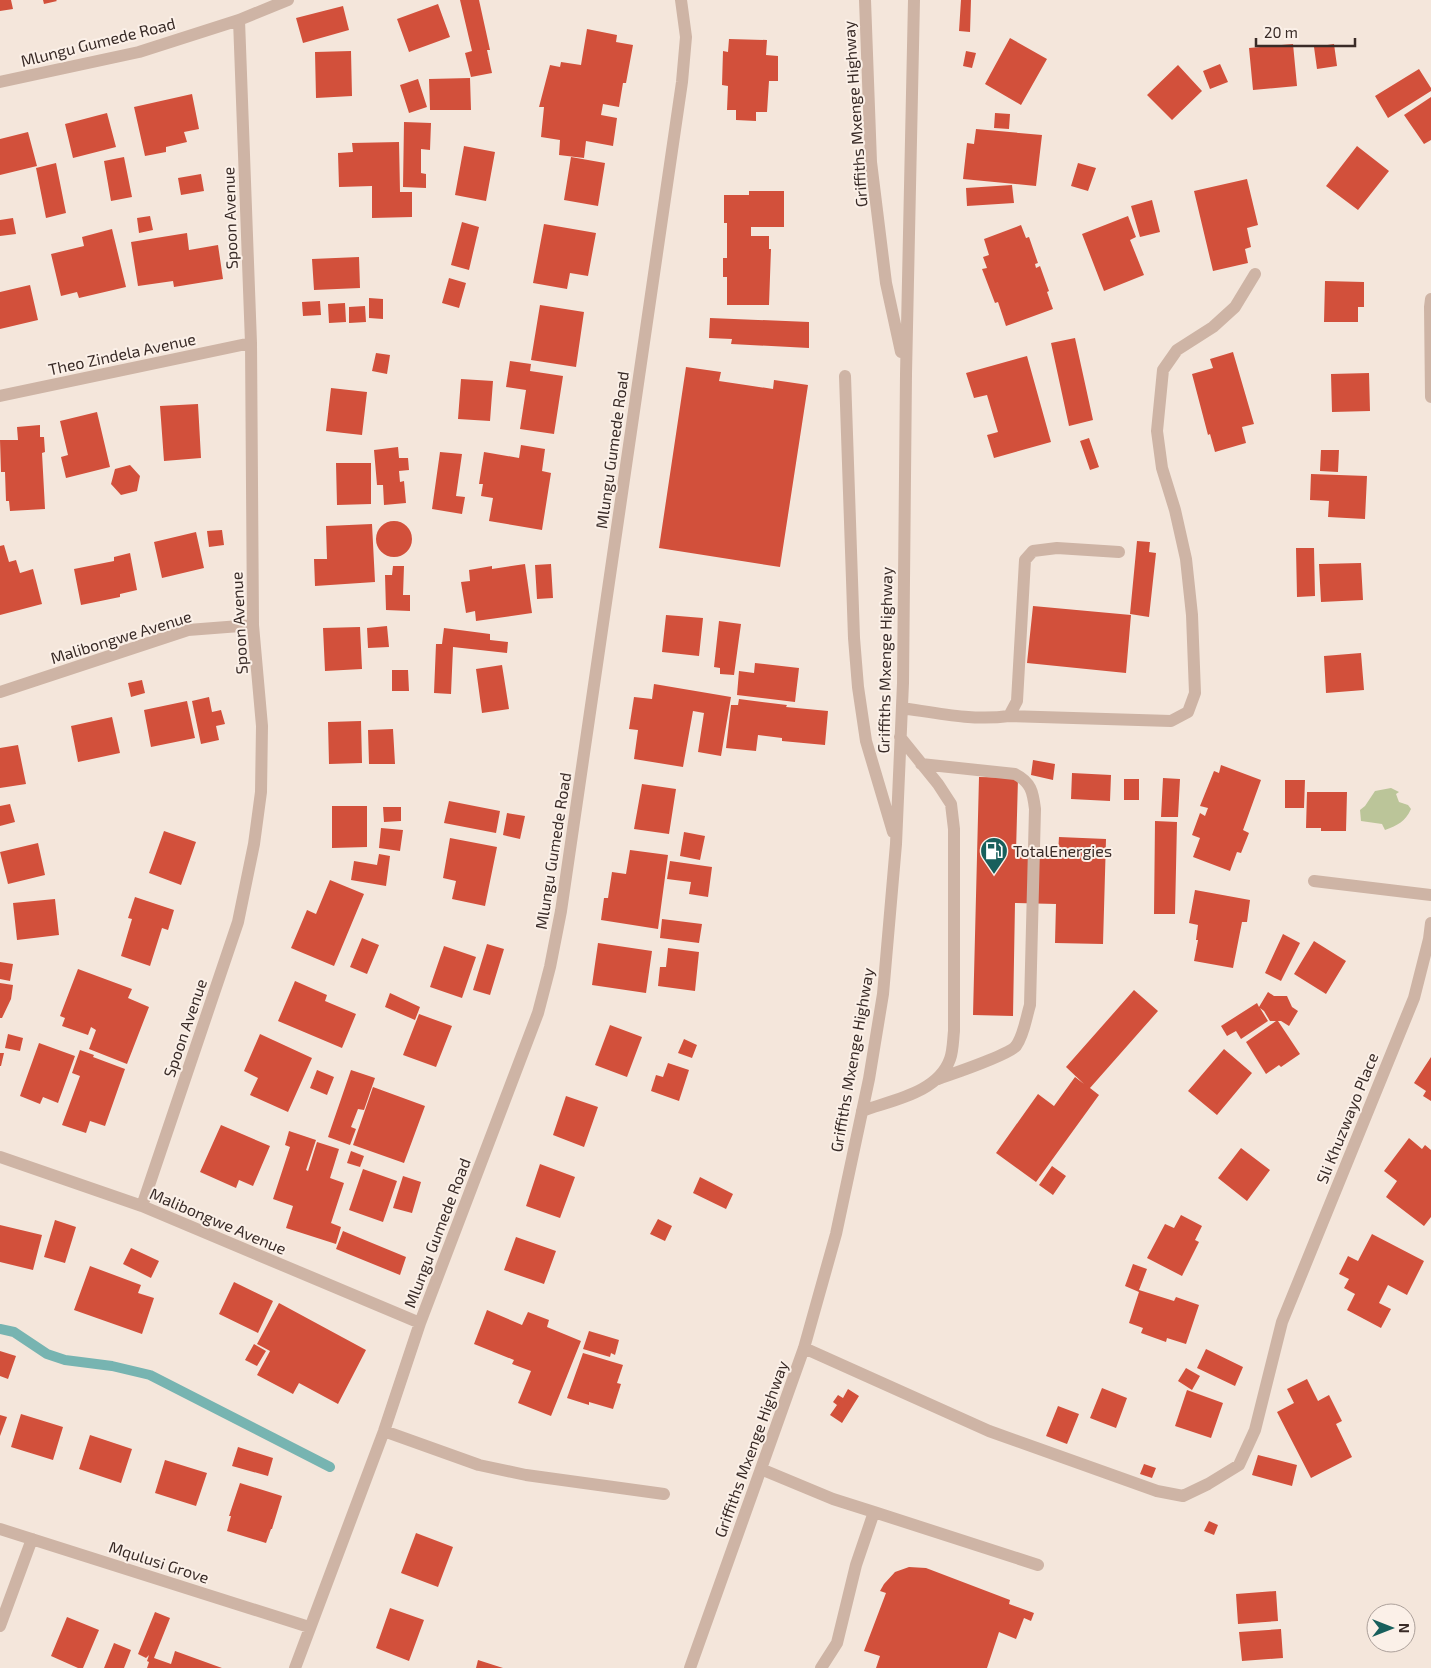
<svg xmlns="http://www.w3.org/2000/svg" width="1431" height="1668" font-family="'Exo 2',sans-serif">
	<rect width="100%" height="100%" fill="#f4e6db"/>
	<!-- green -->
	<path fill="#bbc599" d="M1391,788l8,4 -3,2 3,8 9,3 3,4c-6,13 -13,16 -26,21l-3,-6 -21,-3 -1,-11 5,-4 10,-15z"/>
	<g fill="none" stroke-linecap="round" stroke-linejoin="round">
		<!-- stream -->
		<path stroke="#77b4b1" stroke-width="10" d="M0,1329l14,3 33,22 18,6 47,6 38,9 180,92"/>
	</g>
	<!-- building -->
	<path fill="#d2503b" d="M0,0h11l2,9 -13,2z
		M43,0h13l1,1 -13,3z
		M460,0h19l11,50h-3l5,23 -21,4 -6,-24 7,-2z
		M961,0h10l-1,32 -11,-1z
		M438,4l12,33 -41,15 -12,-33z
		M343,6l6,24 -46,13 -7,-25z
		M587,29l30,6 -1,7 17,3 -7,38h-3l-4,24 -16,-3 -2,11 16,3 -4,28 -27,-5 -2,17 -25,-3 1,-15 -19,-3 3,-30h-5l11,-42 10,2 1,-5 20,3z
		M1010,38l37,21 -26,46 -36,-21z
		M729,39l38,1 -1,15 12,1v25h-9l-2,31h-11v9l-20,-1v-10h-9l1,-24 -6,-1 1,-34 5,1z
		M1293,44l4,42 -44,4 -4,-42z
		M1334,44l3,22 -20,3 -3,-22z
		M351,51l1,45 -36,2 -1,-46z
		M966,51l10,2 -4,15 -9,-2z
		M1220,64l8,18 -18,7 -7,-18z
		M1178,65l24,26 -30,29 -25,-25z
		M1419,69l12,19v3l-43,27 -13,-22z
		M470,78l1,32h-41l-1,-31z
		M418,79l9,28 -18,6 -9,-28z
		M192,94l7,35 -15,3 3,10 -21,5v5l-21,4 -11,-49z
		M1431,97v43l-7,4 -20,-29z
		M107,113l9,34 -43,11 -8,-34z
		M995,113l15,1 -1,15 -15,-1z
		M404,122l27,1 -1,27 -9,-1v24l5,1v14l-23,-1z
		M976,129l66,6 -6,51 -73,-7 4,-36 7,1z
		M28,132l9,34 -37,9v-36z
		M399,142l1,50h12v25l-40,1v-32l-33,1 -1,-34 15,-1 -1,-9z
		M464,146l31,6 -9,49 -31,-6z
		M1357,146l32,25 -31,39 -32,-24z
		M124,157l8,40 -21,4 -7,-40z
		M571,157l34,6 -7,43 -34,-6z
		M56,163l10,50 -20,5 -10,-50z
		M1078,163l18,5 -8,23 -17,-5z
		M201,174l3,17 -23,4 -3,-17z
		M1247,179l11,46 -11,3 4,19 -6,2 3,14 -35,8 -19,-80z
		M1012,185l2,18 -47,3 -1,-18z
		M749,191h35v36h-33v9h18v13h2l-2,56h-42v-28h-4v-19h4v-35h-3v-28h25z
		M1152,200l8,32 -20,5 -9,-31z
		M150,216l3,14 -14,3 -2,-15z
		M1128,216l8,21 -6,3 14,35 -40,16 -22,-57z
		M13,218l3,16 -16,2v-16z
		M462,222l17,5 -10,43 -18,-5z
		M544,224l52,9 -8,43 -18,-3 -3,16 -34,-6z
		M1021,225l5,13 3,-1 9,26 -3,1 1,4 4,-2 9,25 -2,1 6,17 -47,17 -8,-24 -3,1 -13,-34 5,-1 -4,-11 6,-2 -5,-16z
		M112,229l14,58 -47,11 -2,-6 -16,4 -10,-42 33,-8 -2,-9z
		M187,233l2,17 29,-5 5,34 -49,8 -1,-6 -35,5 -7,-44z
		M359,257l1,31 -46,2 -2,-31z
		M449,278l17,5 -7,25 -17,-5z
		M1325,281l39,1v25h-6v15h-34z
		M30,285l8,35 -38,9v-37z
		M369,298l14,1v20l-14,-1z
		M320,301l1,14 -18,1 -1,-14z
		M345,303l1,19 -17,1 -1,-19z
		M540,305l44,7 -8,55 -45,-7z
		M365,306l1,16 -17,1v-16z
		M710,318l99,4v26l-78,-4 1,-5 -23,-1z
		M1075,338l18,82 -24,6 -18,-83z
		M1233,352l21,72 -12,3 4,16 -31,9 -5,-18 -2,1 -16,-61 21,-6 -3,-9z
		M376,353l14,2 -3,19 -15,-3z
		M1027,356l24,86 -57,16 -7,-23 11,-3 -11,-37 -13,3 -8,-25z
		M510,361l21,3 -1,7 33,5 -9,58 -34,-5 6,-39 -20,-3z
		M686,367l35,5 -2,9 54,8 1,-9 34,5 -28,182 -121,-19z
		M1369,373l1,38 -38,1 -1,-38z
		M461,379l32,2 -3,40 -32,-2z
		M331,388l36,4 -5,43 -36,-4z
		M198,404l3,54 -37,3 -4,-55z
		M97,412l13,55 -44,11 -5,-21 7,-2 -8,-34z
		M40,425v12h4l1,15 -3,1 3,56 -35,2 -1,-10h-3l-1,-29h-4l-1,-32h18l-1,-13z
		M1089,438l10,29 -9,3 -10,-29z
		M521,445l24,4 -3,22 9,2 -9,57 -53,-9 4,-23 -12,-2 2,-12h-4l5,-32 35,6z
		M398,447l1,11h9l1,12 -10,1 1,11 4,-1 2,22 -22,2 -1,-20h-6l-3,-35z
		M1321,450h18l-1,22 -18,-1z
		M440,452l22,2 -6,42 9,1 -3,17 -30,-5z
		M336,463h35v41l-34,1z
		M130,465l10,11 -3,15 -16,4 -10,-11 4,-15z
		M1311,474l56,2 -2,43 -37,-2 1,-16 -19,-1z
		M376 539a18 18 0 1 1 36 0a18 18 0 1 1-36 0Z
		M372,524l3,58 -60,4 -1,-27h13l-1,-33z
		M222,530l2,15 -15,2 -2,-16z
		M196,532l8,36 -42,10 -8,-36z
		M1137,541l13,1 -1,10 7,1 -7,64 -19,-3z
		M4,545l5,17 7,-2 4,13 13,-4 9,35 -42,11v-69z
		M1296,548h18l1,48 -18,1z
		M130,553l7,37 -17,4v3l-39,8 -7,-36 40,-8v-4z
		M1361,563l2,37 -42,2 -2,-38z
		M525,564l7,49 -56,8 -1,-10 -9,2 -5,-31 9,-1 -1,-11 23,-4v3z
		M551,564l2,34 -16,1 -2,-34z
		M393,566h11l-1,29h7v16l-24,-1 -1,-35h7z
		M1033,606l98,9 -5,58 -99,-10z
		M666,615l37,3 -4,38 -37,-4z
		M719,621l22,3 -7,51 -14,-1v-6l-6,-1z
		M387,626l2,21 -21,1 -1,-20z
		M360,627l2,42 -37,2 -2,-43z
		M444,628l46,6v6l18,2 -1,11 -54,-6 -2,47 -17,-1 2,-49h6z
		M1361,653l3,37 -38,3 -2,-37z
		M755,663l44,5 -4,34 -58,-7 2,-24 15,2z
		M502,665l7,44 -27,4 -6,-44z
		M392,670h16l1,21h-17z
		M142,680l3,13 -14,4 -3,-14z
		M654,684l77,13 -10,59 -23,-4 6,-39 -11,-2 -10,56 -49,-8 4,-29 -9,-1 5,-32 18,2z
		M209,697l3,15 9,-2 4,14 -9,2 3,14 -18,4 -9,-43z
		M739,699l48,6 -1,2 42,4 -3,34 -43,-4v-3l-24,-3 -2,16 -30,-3 5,-43h7z
		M187,701l8,37 -44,9 -7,-37z
		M112,717l8,36 -42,9 -7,-36z
		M361,721l1,42 -33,1 -1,-42z
		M393,729l2,35h-26l-1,-34z
		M18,745l8,39 -26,4v-40z
		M1033,760l22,4 -2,16 -22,-5z
		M1221,765l40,15 -18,50 6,3 -8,20 -4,-1 -7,19 -37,-14 7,-19 -8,-3 8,-22 5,3 3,-8 -8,-2 14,-35 5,2z
		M1072,773l39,2 -1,26 -39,-2z
		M979,777l39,1 -2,74 42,1 1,-16 47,2 -3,105 -48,-1 1,-39 -41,-1 -2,113 -40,-1z
		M1163,778l17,1 -2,38h-17z
		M1124,779h15v21h-15z
		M1285,780h20l-1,28h-19z
		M642,784l34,5 -7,45 -35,-5z
		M1307,792h40l-1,39h-25v-3h-15z
		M449,801l51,10 -4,22 -52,-10z
		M10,804l5,18 -15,4v-20z
		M332,806h35v41l-35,1z
		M383,807h18v14l-17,1z
		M507,813l18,3 -5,23 -17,-4z
		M1155,821l22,1 -2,92h-21z
		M381,828l22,2 -3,21 -21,-3z
		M164,831l32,11 -15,43 -32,-12z
		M684,832l21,4 -5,24 -20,-4z
		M450,838l47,9 -12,59 -33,-7 4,-18 -13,-3z
		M38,843l7,32 -37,9 -8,-32z
		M630,850l38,5 -10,74 -57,-9 3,-22h4l4,-26 14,2z
		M379,854l11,2 -4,30 -35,-6 3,-19 23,4z
		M670,861l42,6 -4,30 -19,-3 2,-12 -24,-3z
		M330,880l34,14 -30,72 -43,-18 16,-38 9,4z
		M1195,890l55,10 -3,22h-5l-9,46 -39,-7 4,-21h-2l2,-15 -9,-2z
		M135,897l39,13 -6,20 -6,-2 -12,38 -29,-10 11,-37 -4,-1z
		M55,899l4,36 -42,5 -4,-37z
		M662,919l40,5 -3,19 -39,-5z
		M1283,934l17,9 -19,38 -16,-8z
		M362,938l17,7 -12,29 -17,-7z
		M1314,941l32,20 -20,33 -32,-20z
		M598,943l54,8 -6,42 -54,-8z
		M487,944l17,5 -14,46 -17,-5z
		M444,946l32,11 -14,41 -32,-11z
		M668,948l31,4 -4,39 -37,-5 2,-19h6z
		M0,962l13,2 -3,17 -10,-2z
		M78,969l54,20 -4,9 21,9 -22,57 -38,-15 7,-19 -5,-3 -3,8 -26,-9 3,-8 -5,-2z
		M295,981l32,14 -2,6 31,13 -14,34 -64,-27z
		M0,983l13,2 -2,14 -9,19h-2z
		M1134,990l24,21 -68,77 9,7 -63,87 -40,-29 42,-59 16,12 21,-29 9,7 -18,-17z
		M1268,992l6,4h13l5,11 6,4 -9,15 -8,-5h-3l22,33 -19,13 -2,-2 -13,9 -20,-32 30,-21h-6l-6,-10 -4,-3 8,13 -27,18 -5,-8 -9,5 -6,-10 36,-23 2,4z
		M390,993l30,14 -5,13 -30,-13z
		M419,1014l33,12 -16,41 -33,-12z
		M610,1025l32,12 -15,40 -32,-12z
		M8,1034l15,4 -3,13 -15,-3z
		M260,1034l52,24 -24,54 -38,-17 8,-17 -14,-7z
		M684,1039l13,6 -5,13 -14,-5z
		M39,1043l36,13 -17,47 -15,-6 -3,7 -20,-8z
		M1224,1049l28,24 -35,42 -29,-24z
		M80,1050l14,5 -1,2 32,12 -20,57 -15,-5 -4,12 -24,-8 18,-49 -8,-3z
		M0,1053h4l-3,13h-1z
		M1431,1057v44l-8,-5 3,-5 -12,-8z
		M668,1063l21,7 -10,31 -28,-10 5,-16 7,2z
		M317,1070l17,7 -7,18 -17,-7z
		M351,1070l24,8 -11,32 -6,-1 -7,18 5,2 -6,16 -22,-8z
		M373,1087l52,19 -21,57 -51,-18z
		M566,1096l32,11 -14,40 -31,-12z
		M221,1125l49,21 -17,40 -14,-6 -3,8 -36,-16z
		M289,1131l27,9 -10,30 2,1 9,-29 22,7 -9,29 14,5 -13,40 10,4 -5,17 -50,-16 7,-22 -20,-7 17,-52 -5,-2z
		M1409,1138l13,11 3,-4 6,5v67l-7,9 -38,-29 11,-16 -13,-10z
		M1241,1148l29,22 -23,31 -29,-23z
		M351,1151l13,5 -4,11 -13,-4z
		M540,1164l35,13 -15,41 -34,-12z
		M1052,1166l14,10 -13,19 -14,-10z
		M363,1169l34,12 -14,41 -34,-12z
		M403,1176l18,6 -9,31 -19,-5z
		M700,1177l33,17 -7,15 -33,-16z
		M1181,1215l21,11 -7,14 4,2 -17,34 -35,-18 18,-34 9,4z
		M658,1219l14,7 -7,15 -15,-7z
		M55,1220l21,7 -11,36 -21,-6z
		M0,1225l42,10 -9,35 -33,-8z
		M343,1231l63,26 -6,18 -64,-26z
		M1372,1234l52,27 -17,34 -19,-10 -9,18 12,6 -10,19 -34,-18 8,-16 -11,-6 5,-9 -10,-5 9,-18 10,5z
		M516,1237l40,14 -12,33 -40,-14z
		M131,1248l28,13 -8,17 -28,-14z
		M1133,1264l14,5 -8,21 35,11 2,-4 23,8 -13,39 -19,-6 -1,4 -25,-9 2,-5 -14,-5 10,-31 -14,-6z
		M90,1266l51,19 -3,8 16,5 -12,36 -68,-24z
		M234,1282l39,19 -15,32 -39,-19z
		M279,1303l87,47 -28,54 -39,-21 -6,11 -36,-19 13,-24 -13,-7z
		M487,1310l35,15 6,-13 21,8 -2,7 34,14 -30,75 -33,-13 13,-32 -19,-7 2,-4 -40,-16z
		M589,1331l30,9 -4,15 -4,-2 -1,4 -27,-8z
		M254,1344l12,7 -9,15 -12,-6z
		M1206,1349l37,18 -8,19 -38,-18z
		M0,1351l16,5 -8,23 -8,-3z
		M583,1353l40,12 -6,18 4,1 -8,25 -24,-7v3l-22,-7z
		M1186,1368l14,8 -8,14 -14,-9z
		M1307,1379l11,22 11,-6 13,26 -6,3 16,33 -41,21 -34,-66 17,-9 -7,-14z
		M1102,1388l25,10 -11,30 -26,-10z
		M848,1389l11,7 -17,27 -12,-8 7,-10 -4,-3 5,-7 5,3z
		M1187,1390l36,13 -12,35 -36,-12z
		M1058,1406l21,8 -12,30 -21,-8z
		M21,1414l42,13 -10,33 -42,-13z
		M0,1415l7,2 -7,19z
		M90,1435l42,14 -11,34 -42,-14z
		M238,1447l35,11 -5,18 -36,-10z
		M1258,1455l39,10 -5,21 -40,-11z
		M165,1460l42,13 -11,33 -41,-13z
		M1144,1464l12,4 -4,10 -12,-4z
		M240,1483l42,13 -10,33h-1l-5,14 -39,-12 4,-15h-2z
		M1209,1521l9,4 -4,10 -10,-4z
		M416,1533l37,14 -15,40 -37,-14z
		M909,1567l17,1 84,32 -1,4 25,9 -3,8 -7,-3 -8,21 -17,-7 -12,36h-111l4,-12 -16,-5 22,-58 -6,-2 4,-7 11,-12z
		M1276,1591l2,30 -40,3 -2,-30z
		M390,1608l34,12 -15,41 -33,-13z
		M155,1612l15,6 -16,40 17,6 4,-13 47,17h-75l2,-6 -2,-1 2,-6 -3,3 -8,-4z
		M67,1617l32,13 -16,38h-5l-27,-12z
		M1281,1629l2,29 -41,3 -3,-29z
		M114,1643l17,7 -7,18h-20z
		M478,1660l25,8h-27z"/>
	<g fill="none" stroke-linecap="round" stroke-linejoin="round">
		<!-- minor -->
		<path stroke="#ceb4a5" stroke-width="12" d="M865,0l6,162 15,121 15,69
			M0,82l139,-30 100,-32 49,-20
			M1431,299l-1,8 1,90
			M845,376l9,262 4,49 8,54 27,91
			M0,396l251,-53
			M0,692l188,-62 65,-5
			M902,708c35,5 71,13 107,8l8,-15 8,-141 8,-9 24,-3 62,4
			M1009,716l162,5 17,-9 7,-19 -3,-78 -6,-56 -11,-49 -13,-42 -5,-37 6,-61 14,-20 36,-23 22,-20 20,-33
			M921,764l94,10c16,8 18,18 20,35l-5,196c-4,13 -6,30 -14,41 -7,9 -64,28 -78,33
			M1314,881l117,14
			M862,1111c30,-11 76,-18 88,-52 3,-8 3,-19 4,-28v-202l-3,-25 -13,-20 -38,-47
			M0,1157l142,49 278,117
			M142,1206l96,-284 16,-78 7,-52 1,-66 -9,-101 -2,-282 -12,-323
			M804,1348l185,83 168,60 26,5 25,-12 31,-19 16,-35 27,-108 132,-324 15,-59 2,-16
			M384,1431l95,34 47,10 138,19
			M761,1469l72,30 41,13 -18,53 -19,78 -16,25
			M874,1512l164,53
			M0,1529l309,98
			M0,1626l32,-87
			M295,1668l89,-237 36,-108 118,-310 12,-46 11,-56 121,-829 4,-45 -5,-37
			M690,1668l114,-320 32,-114 33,-155 14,-85 13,-150 7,-161 3,-309 8,-374"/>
	</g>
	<!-- icons -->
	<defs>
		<symbol id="fuel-pin" viewBox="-11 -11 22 30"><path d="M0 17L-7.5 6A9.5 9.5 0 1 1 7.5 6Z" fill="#185f5c" stroke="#fbf0e8"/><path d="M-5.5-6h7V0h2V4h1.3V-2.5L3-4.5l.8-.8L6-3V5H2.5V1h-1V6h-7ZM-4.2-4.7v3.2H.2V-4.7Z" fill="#fff"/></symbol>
	</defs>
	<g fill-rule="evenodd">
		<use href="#fuel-pin" x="978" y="835" width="32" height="43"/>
	</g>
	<g text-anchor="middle" stroke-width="4" stroke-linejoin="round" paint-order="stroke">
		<!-- street labels -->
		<g font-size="16" fill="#392b27" stroke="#fbf0e8">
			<text transform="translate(98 42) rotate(-14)" y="6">Mlungu Gumede Road</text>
			<text transform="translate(855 114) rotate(-94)" y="6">Griffiths Mxenge Highway</text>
			<text transform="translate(230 218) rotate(-92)" y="6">Spoon Avenue</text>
			<text transform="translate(122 354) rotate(-12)" y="6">Theo Zindela Avenue</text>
			<text transform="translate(612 450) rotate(-82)" y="6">Mlungu Gumede Road</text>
			<text transform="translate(239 623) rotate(-93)" y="6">Spoon Avenue</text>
			<text transform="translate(121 637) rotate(-17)" y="6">Malibongwe Avenue</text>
			<text transform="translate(885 660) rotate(-89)" y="6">Griffiths Mxenge Highway</text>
			<text transform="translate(553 851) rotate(-81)" y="6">Mlungu Gumede Road</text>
			<text transform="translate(185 1028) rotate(-71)" y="6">Spoon Avenue</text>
			<text transform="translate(852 1060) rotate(-80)" y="6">Griffiths Mxenge Highway</text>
			<text transform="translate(1347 1118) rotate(-68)" y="6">Sli Khuzwayo Place</text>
			<text transform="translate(218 1221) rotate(23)" y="6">Malibongwe Avenue</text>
			<text transform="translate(437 1233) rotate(-69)" y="6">Mlungu Gumede Road</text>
			<text transform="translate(751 1449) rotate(-70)" y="6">Griffiths Mxenge Highway</text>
			<text transform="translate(159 1562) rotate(18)" y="6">Mqulusi Grove</text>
		</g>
		<!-- poi labels -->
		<g font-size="16" fill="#392b27" stroke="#fbf0e8" text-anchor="start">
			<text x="1013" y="857">TotalEnergies</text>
		</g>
	</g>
	<!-- north arrow -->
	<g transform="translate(1391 1628) rotate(90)"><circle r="24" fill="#fbf0e8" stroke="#ada19b"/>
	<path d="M0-4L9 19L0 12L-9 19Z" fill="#185f5c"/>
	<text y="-8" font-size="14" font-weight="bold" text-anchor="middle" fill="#392b27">N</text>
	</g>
	<!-- scale -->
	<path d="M1256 38v8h99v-8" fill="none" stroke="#392b27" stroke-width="2.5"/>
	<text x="1264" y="38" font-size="15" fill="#392b27" stroke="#fbf0e8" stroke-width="4" paint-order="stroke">20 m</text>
</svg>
